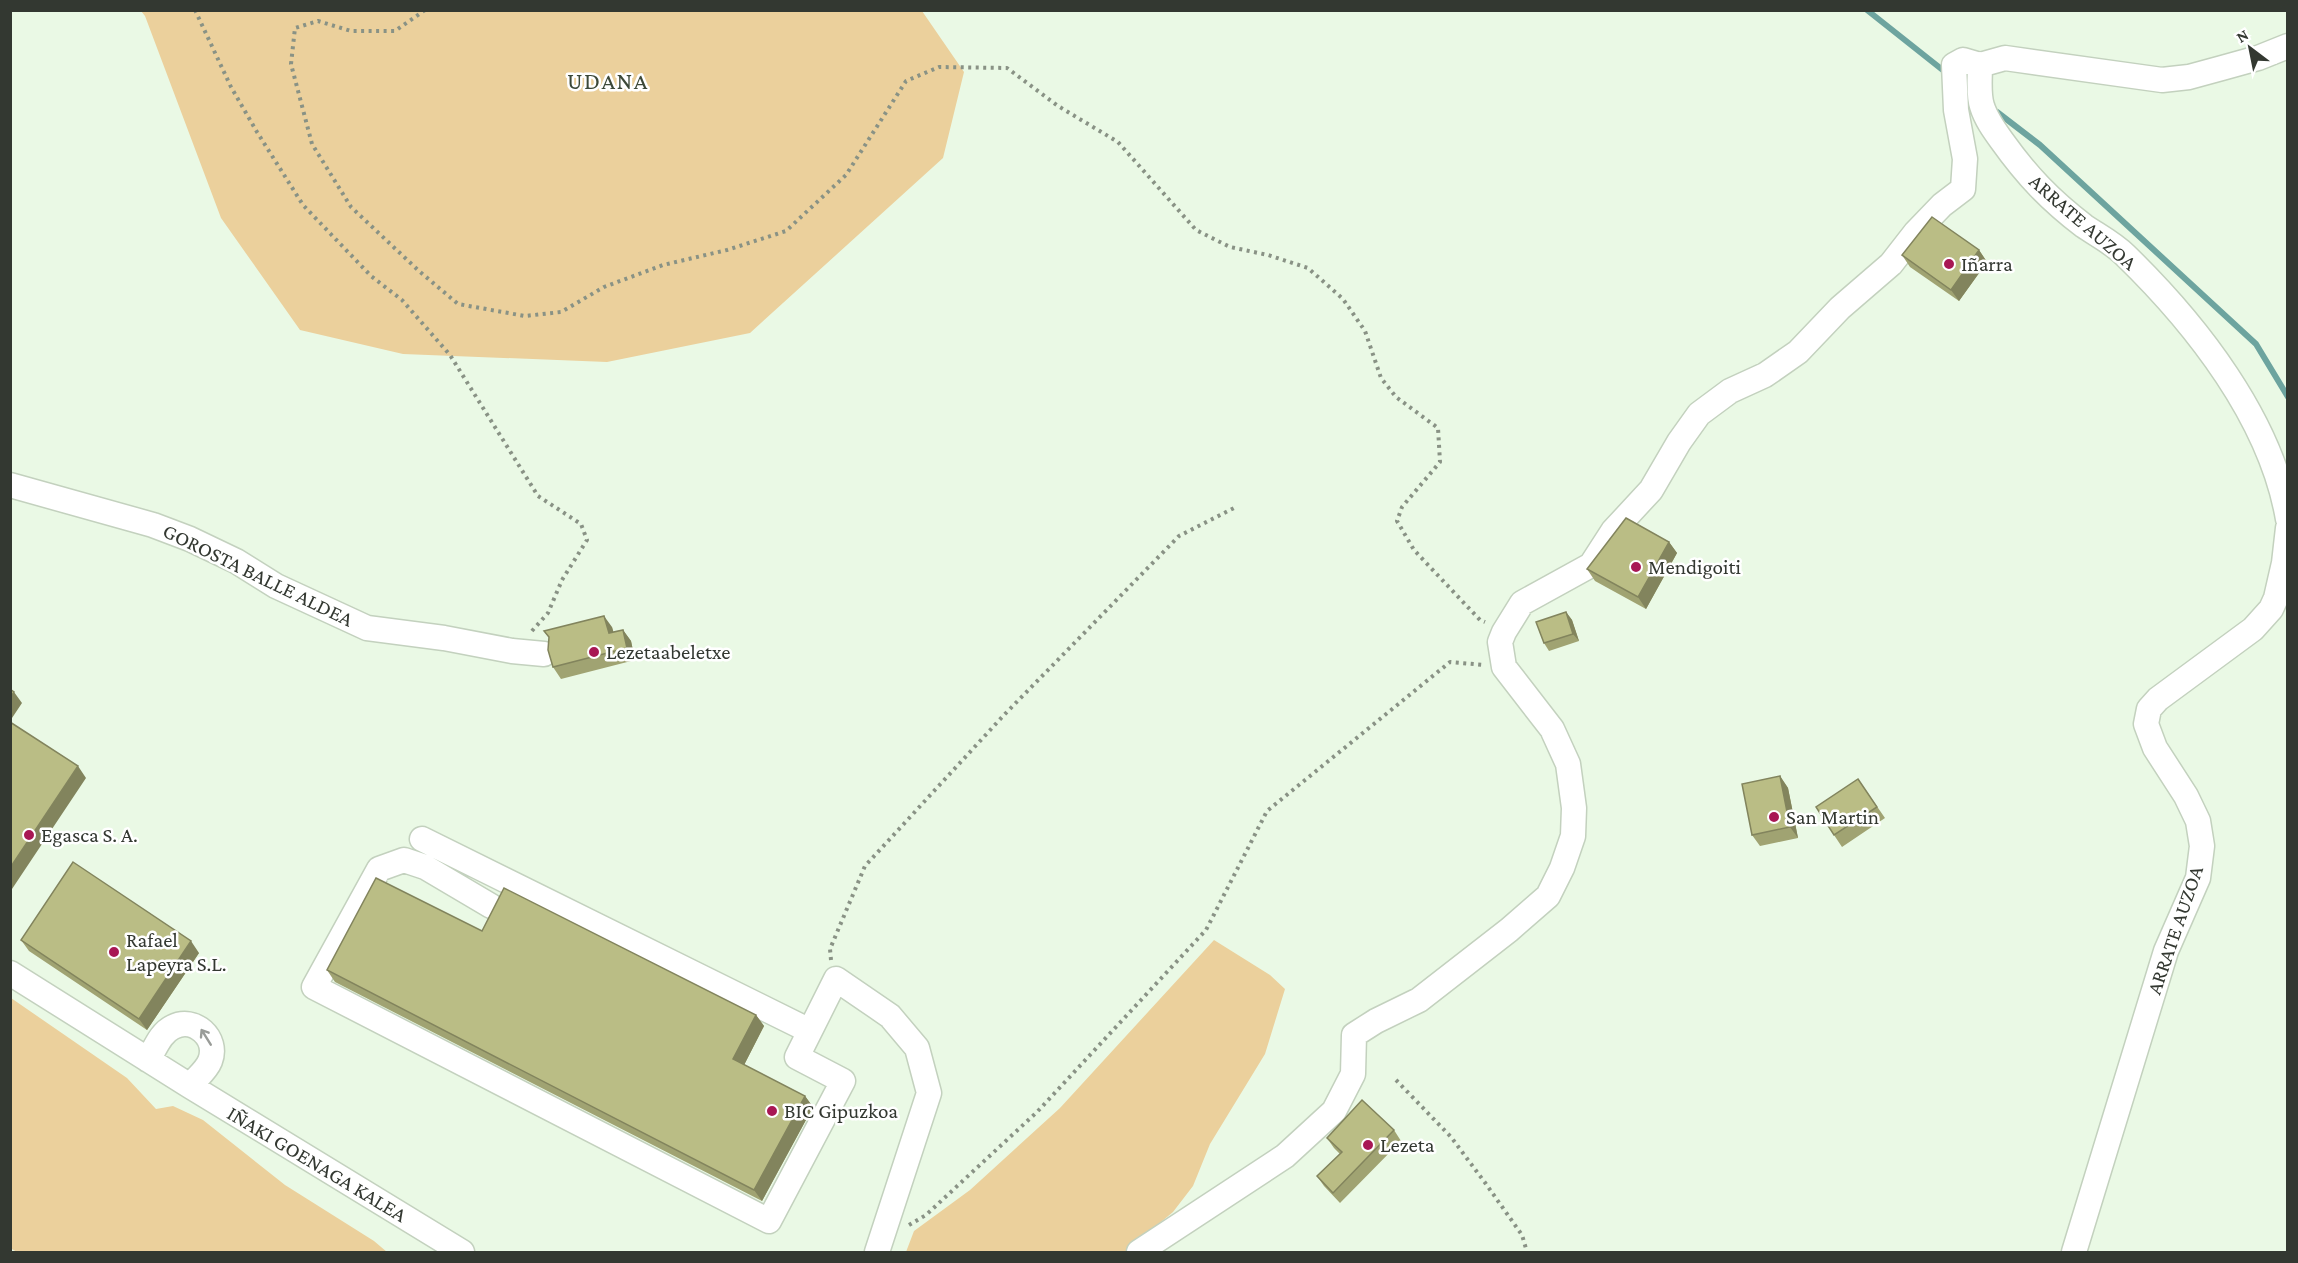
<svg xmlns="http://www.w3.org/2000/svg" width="2298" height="1263" font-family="'Crimson Pro',serif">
	<rect width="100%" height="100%" fill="#eaf9e5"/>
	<!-- green -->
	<path fill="#ebd09c" d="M141,11h781l42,61 -21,86 -193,175 -143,29 -204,-8 -103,-24 -79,-112 -76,-202z
		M1214,940l56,35 15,14 -20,65 -55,90 -17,42 -20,26 -48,40h-219l8,-21 56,-41 90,-82z
		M11,998l116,80 29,31 17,-3 30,14 82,65 89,56 13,11h-370l-7,-4z"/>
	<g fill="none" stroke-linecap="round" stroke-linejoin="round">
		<!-- stream -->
		<path stroke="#6da49f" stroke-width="6" d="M1867,10l82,65
			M1997,112l43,33 216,199 32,53"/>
		<defs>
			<path id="minor" d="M1980,65c0,13 -2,29 2,41 4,13 12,24 20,35 25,35 48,59 82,85 13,9 29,17 41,29 71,69 146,164 163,264
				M1980,65l25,-7 157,22 27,-3 33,-9 36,-10 30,-12
				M10,485l143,40 37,14 46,22 40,25 91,42 77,10 68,13 32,3
				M422,839l388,192
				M491,906l-66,-39 -21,-7 -25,9 -65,118 455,234 74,-140 -46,-24 39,-78 54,37 27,32 12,45 -52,159
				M10,973l180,113 272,166
				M148,1060c7,-11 12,-27 25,-33 21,-11 46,11 37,34 -4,10 -14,17 -20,25
				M1139,1252l146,-96 49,-45 19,-37 1,-39 22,-14 43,-21 90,-70 39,-34 14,-28 11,-32 1,-28 -6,-44 -16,-35 -48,-62 -4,-25 4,-10 18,-29 69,-38 22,-34 38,-41 28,-48 20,-28 31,-23 35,-16 33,-23 42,-44 51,-44 25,-32 26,-27 21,-16 2,-30 -9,-49 -2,-45 9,-5 17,5
				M2074,1252l92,-301 32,-73 4,-32 -4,-25 -12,-25 -31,-48 -9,-24 3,-15 9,-10 95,-70 18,-20 5,-11 8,-35 4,-35"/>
		</defs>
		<!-- minor casing -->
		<use href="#minor" stroke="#c3d1be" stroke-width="27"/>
		<!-- path -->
		<path stroke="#899285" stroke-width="4" stroke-dasharray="3 4.5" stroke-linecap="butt" d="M195,10l36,77 26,45 46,73 68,71 31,24 48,55 88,141 43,28 6,16 -25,40 -14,33 -17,19
			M425,10l-30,21h-44l-33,-10 -23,7 -4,36 21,80 39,63 68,64 39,33 67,12 36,-4 43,-25 59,-22 64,-15 59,-19 60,-56 60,-94 33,-14 68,1 51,38 60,36 78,88 34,17 38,8 40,13 35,31 22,32 16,47 15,19 42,31 2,34 -38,45 -5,14 17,29 66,70 5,2
			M831,960l-1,-11 35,-83 139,-151 175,-179 55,-28
			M1396,1080l55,57 35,47 36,51 5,17
			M909,1225l17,-10 111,-103 169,-182 61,-119 183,-149 34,3"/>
		<!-- minor -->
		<use href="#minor" stroke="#fff" stroke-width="24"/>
	</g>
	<!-- wall -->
	<path fill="#a0a372" d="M1979,250l8,12 -28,39 -49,-34 -8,-12z
		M1669,542l8,11 -31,56 -51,-28 -8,-12z
		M1566,612l6,8 7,21 -30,10 -5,-8z
		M612,627l1,5 10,-2 8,11 4,19 -74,19 -8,-12 -4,-29 -5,-7z
		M1780,776l8,12 10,50 -38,8 -8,-11z
		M1858,779l27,39 -43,29 -8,-12z
		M482,931l274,84 8,11 -20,39 61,31 8,11 -51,94 -427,-219 -8,-12z
		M21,940l178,13 -52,77 -118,-79z
		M1394,1130l7,11 -61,62 -16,-17 -7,-10 23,-22 -6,-6 -7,-10z"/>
	<!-- shaded-wall -->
	<path fill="#82845d" d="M1979,250l8,12 -28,39 -8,-11z
		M1669,542l8,11 -31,56 -8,-12z
		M1566,612l6,8 7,21 -6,-7z
		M604,616l8,11 5,17 -8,-11z
		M623,630l8,11 4,19 -8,-12z
		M14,692l8,11 -12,18v-23z
		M78,766l8,12 -76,114v-24z
		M1780,776l8,12 10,50 -8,-11z
		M191,941l8,12 -52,77 -8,-11z
		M756,1015l8,11 -23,45 -8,-12z
		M805,1096l8,11 -51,94 -8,-11z"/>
	<!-- building -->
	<path fill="#babd85" stroke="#82845d" stroke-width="1.5" d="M1932,217l47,33 -28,40 -49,-35z
		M1626,518l43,24 -31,55 -51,-28z
		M1566,612l7,22 -29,9 -8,-21z
		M604,616l5,17 14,-3 4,18 -74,19 -5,-17 1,-13 -5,-6z
		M10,689l4,3 -4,6z
		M10,722l68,44 -68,102z
		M1780,776l10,51 -38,8 -10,-51z
		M1858,779l19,28 -43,28 -18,-28z
		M73,862l118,79 -52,78 -118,-79z
		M376,878l106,53 22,-43 252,127 -23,44 72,37 -51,94 -427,-220z
		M1362,1100l32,30 -61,63 -16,-17 25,-24 -15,-14z"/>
	<!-- one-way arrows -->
	<defs><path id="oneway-shaft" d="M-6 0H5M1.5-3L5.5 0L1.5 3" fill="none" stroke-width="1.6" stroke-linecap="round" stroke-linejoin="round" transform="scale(1.5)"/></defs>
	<use stroke="#999c98" href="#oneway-shaft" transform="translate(206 1037) rotate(-122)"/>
	<!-- markers -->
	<g fill="#a81754" stroke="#fff" stroke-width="2">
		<circle cx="1949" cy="264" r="6"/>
		<circle cx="1636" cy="567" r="6"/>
		<circle cx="594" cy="652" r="6"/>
		<circle cx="1774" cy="817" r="6"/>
		<circle cx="29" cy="835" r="6"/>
		<circle cx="114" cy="952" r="6"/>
		<circle cx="772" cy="1111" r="6"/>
		<circle cx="1368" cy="1145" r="6"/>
	</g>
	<g text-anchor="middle" stroke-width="5" stroke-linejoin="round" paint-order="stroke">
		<!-- street labels -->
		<g font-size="21" fill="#333831" stroke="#fff">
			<text transform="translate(2083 222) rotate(41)" y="7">ARRATE AUZOA</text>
			<text transform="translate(258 575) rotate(26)" y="7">GOROSTA BALLE ALDEA</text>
			<text transform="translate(2175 930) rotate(-71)" y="7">ARRATE AUZOA</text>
			<text transform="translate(317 1164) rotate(31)" y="7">IÑAKI GOENAGA KALEA</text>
		</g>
		<!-- poi labels -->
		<g font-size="21" fill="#333831" stroke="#fff" text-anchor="start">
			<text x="1961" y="271">Iñarra</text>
			<text x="1648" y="574">Mendigoiti</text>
			<text x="606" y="659">Lezetaabeletxe</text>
			<text x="1786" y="824">San Martin</text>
			<text x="41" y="842">Egasca S. A.</text>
			<text x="126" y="947">Rafael<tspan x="126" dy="24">Lapeyra S.L.</tspan></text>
			<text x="784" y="1118">BIC Gipuzkoa</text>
			<text x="1380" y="1152">Lezeta</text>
		</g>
		<!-- quarter labels -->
		<g font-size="24" letter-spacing="1.5" fill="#3c4838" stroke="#fff">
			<text x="608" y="89">UDANA</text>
		</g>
	</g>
	<!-- border -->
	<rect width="2298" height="1263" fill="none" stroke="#333831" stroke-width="24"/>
	<!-- north arrow -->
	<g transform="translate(2250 48) rotate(328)" stroke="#ffffff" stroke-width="4.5" paint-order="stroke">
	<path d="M0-4.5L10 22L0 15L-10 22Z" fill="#333831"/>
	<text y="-9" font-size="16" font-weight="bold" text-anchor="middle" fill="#333831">N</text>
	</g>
</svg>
